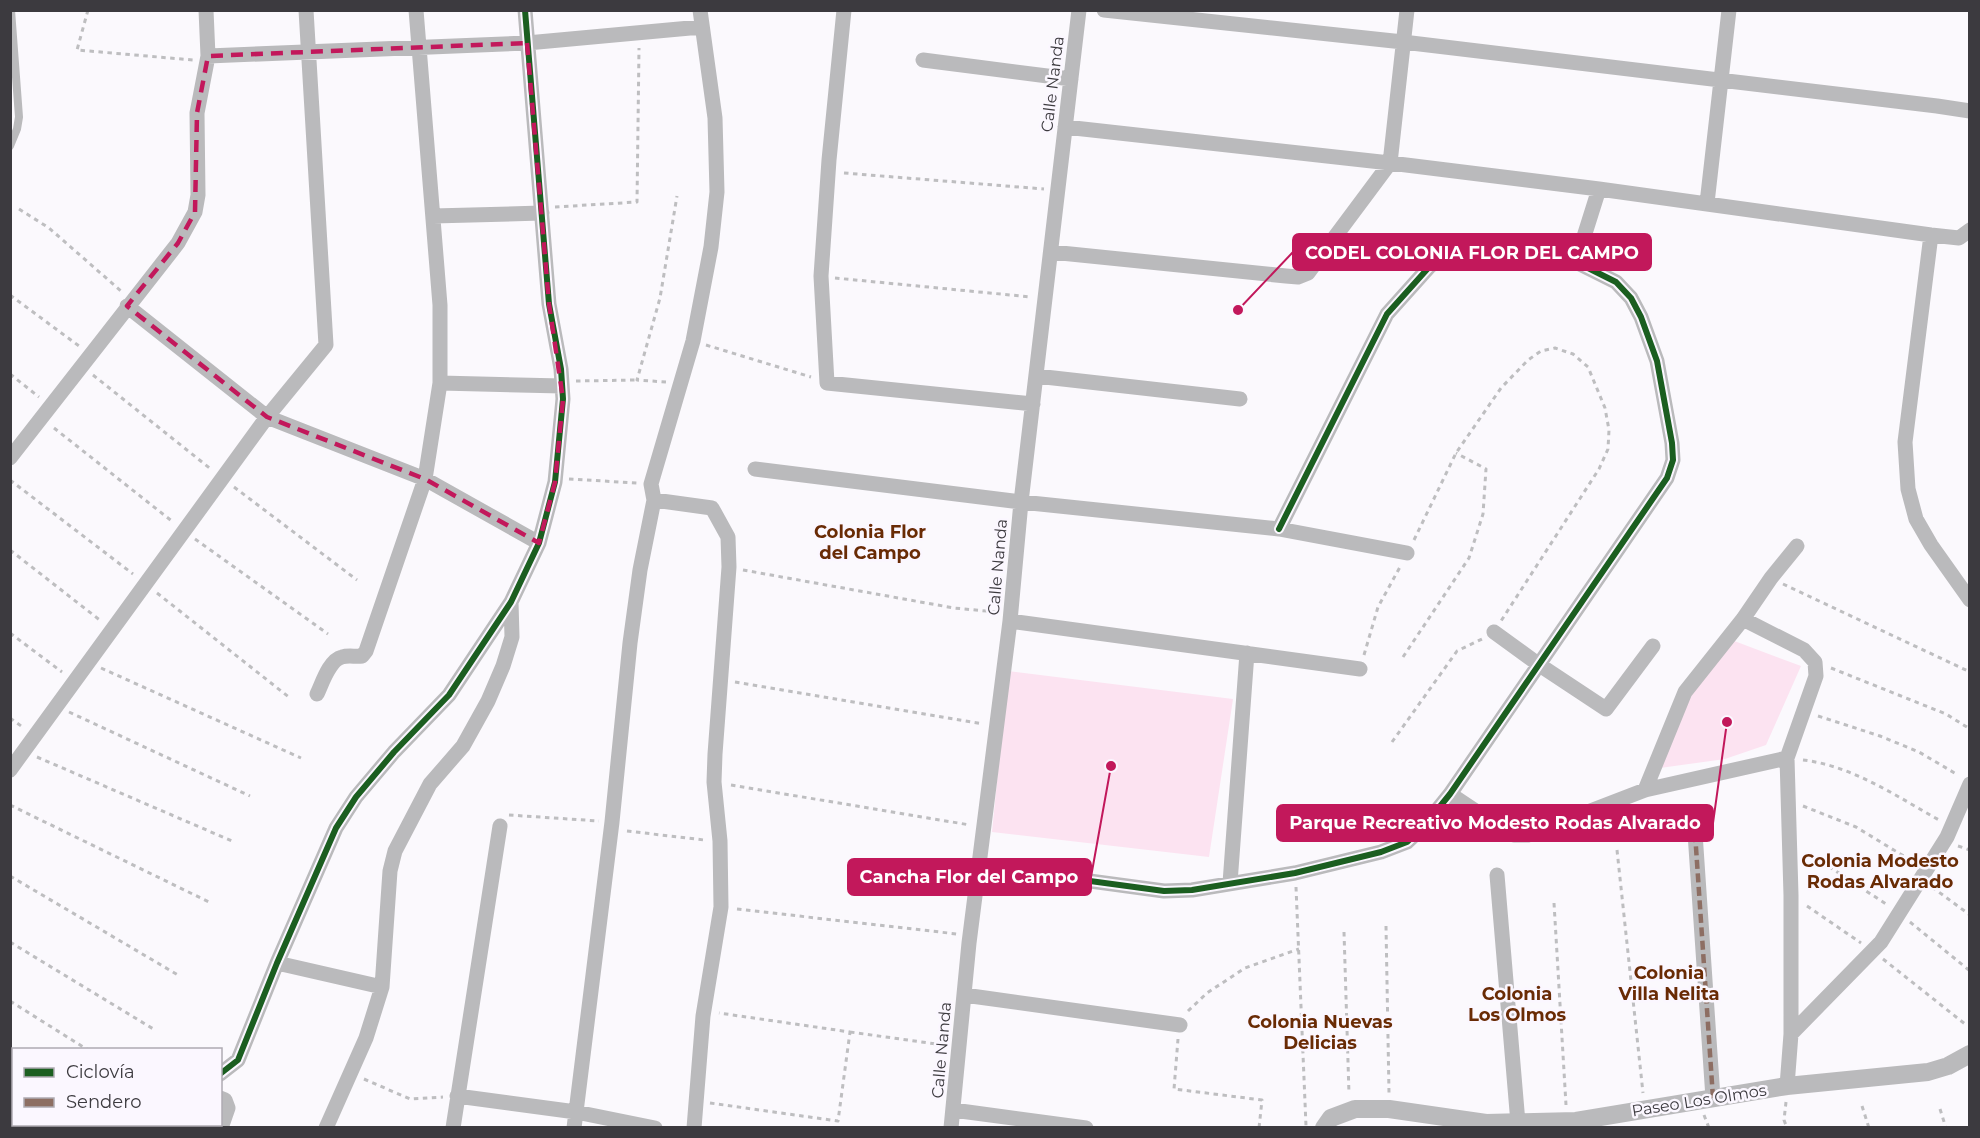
<svg xmlns="http://www.w3.org/2000/svg" width="1980" height="1138" font-family="Montserrat,sans-serif">
	<rect width="100%" height="100%" fill="#fbf9fd"/>
	<!-- green -->
	<path fill="#fce3f1" d="M1729,639l72,27 -35,79 -41,14 -65,9 25,-70z
		M1008,671l225,28 -24,158 -217,-25z"/>
	<g fill="none" stroke-linecap="round" stroke-linejoin="round">
		<!-- path -->
		<path stroke="#bebec0" stroke-width="3" stroke-dasharray="4.5 4.5" stroke-linecap="butt" d="M88,10l-11,40 116,10
			M844,173l200,16
			M555,207l82,-5 2,-154
			M19,209l30,19 72,63
			M835,278l196,19
			M10,295l69,51
			M706,345l105,32
			M10,374l29,23
			M93,375l119,95
			M576,381l61,-1
			M666,382l-29,-2 23,-82 17,-102
			M54,428l119,94
			M569,479l68,4
			M10,480l123,94
			M234,487l123,93
			M195,539l133,95
			M1414,540l42,-87 45,-65 27,-28 13,-9 14,-3 18,6 15,13 17,41 4,22 -1,19 -9,20 -98,152
			M10,550l91,71
			M743,570l211,38 43,4
			M1783,584l187,88
			M157,593l133,105
			M10,633l52,39
			M1364,655l14,-48 22,-40
			M1403,657l66,-99 14,-44 3,-45 -30,-16
			M101,668l200,90
			M1831,668l115,46 24,15
			M735,682l248,42
			M69,712l181,84
			M1818,716l62,20 39,16 39,23
			M10,718l14,10
			M1392,742l65,-91 25,-12
			M37,757l195,84
			M1803,760c50,6 93,36 136,60
			M731,785l239,40
			M10,805l201,98
			M1803,806l53,21 59,36
			M509,815l90,6
			M627,831l77,9
			M1958,846l12,4
			M1617,850l26,243
			M1805,854l14,6 67,44
			M10,876l168,99
			M1296,887l10,239
			M1932,887l38,28
			M1554,903l12,202
			M1807,906l54,37
			M737,909l220,25
			M1910,922l60,49
			M1386,926l3,167
			M1344,932l5,162
			M10,942l145,88
			M1883,959l82,65
			M10,1001l78,49
			M1188,1011l19,-18 38,-25 54,-19
			M850,1032l93,13
			M1178,1039l-4,50 88,11 -3,28
			M10,1067l4,1
			M364,1079l46,20 33,-2
			M1786,1102l-2,18 3,8
			M710,1103l128,18 12,-89 -131,-19
			M1862,1106l7,22
			M1940,1109l6,19
			M1704,1115l5,13"/>
		<!-- service -->
		<path stroke="#bababc" stroke-width="8" d="M10,146l7,-17 2,-12 -8,-107"/>
		<!-- minor -->
		<path stroke="#bababc" stroke-width="15" d="M844,10l-15,150 -8,116 6,107 206,21
			M1104,10l299,32 534,64 33,5
			M208,56l319,-13 174,-16
			M923,60l148,19
			M1065,127l325,36 209,26 332,46 28,3 11,-8
			M1707,203l22,-193
			M433,216l109,-3
			M1931,235l-26,207 3,47 8,30 15,26 39,55
			M1051,252l235,24 12,1 10,-4 82,-110 17,-153
			M1576,262l23,-73
			M127,306l140,111 158,62 114,64
			M1036,376l204,23
			M440,383l122,3
			M10,458l168,-215 17,-31 3,-17 -1,-82 11,-57 -2,-46
			M755,469l266,33 258,27 128,24
			M654,500l58,8 16,29 1,30 -14,187 -1,28 6,59 1,66 -18,109 -9,112
			M1743,619l61,31 11,12 1,14 -29,82 4,137v139l-4,52
			M1010,621l350,48
			M1494,632l44,32 68,45 47,-63
			M317,694c5,-10 12,-34 25,-37 6,-2 14,0 20,-1l4,-5 59,-172 15,-96v-78l-24,-295
			M10,770l257,-353 59,-72 -20,-335
			M1645,790l40,-98 58,-73 28,-41 26,-32
			M1450,794l54,36 10,5h14l117,-45 142,-32
			M1695,833l18,265
			M979,866l185,25 28,-1 103,-17 86,-21 26,-10 18,-17 25,-31 217,-316 6,-18 -1,-17 -15,-82 -16,-44 -10,-19 -15,-16 -40,-20 -44,-11 -50,-4 -30,5 -22,14 -43,48 -108,215
			M1497,875l21,248
			M1230,883l17,-230
			M277,963l105,24
			M964,995l216,30
			M1791,1034l90,-92 66,-105 23,-53
			M220,1074l18,-14 39,-97 59,-135 20,-31 38,-45 55,-57 62,-93 28,-59 16,-61 8,-83 -2,-30 -12,-65 -24,-294
			M457,1096l119,16 79,16
			M220,1098l5,2 3,8 -7,20
			M953,1110l133,18
			M165,1128l2,-4
			M326,1128l40,-90 16,-51 8,-116 5,-20 35,-67 33,-38 25,-45 15,-35 9,-29 -1,-35
			M453,1128l47,-302
			M574,1128l38,-306 18,-179 10,-73 14,-70 -3,-16 42,-143 18,-94 6,-55 -2,-74 -15,-108
			M951,1128l18,-185 41,-322 11,-119 58,-492"/>
		<!-- tertiary -->
		<path stroke="#bababc" stroke-width="18" d="M1324,1128l7,-10 24,-9h34l97,14 90,-2 211,-35 141,-14 20,-6 22,-12"/>
		<!-- quiet -->
		<path stroke="#8d6e63" stroke-width="4.5" stroke-dasharray="9 4.5" stroke-linecap="butt" d="M1695,833l18,265"/>
		<defs>
			<path id="cycleway" d="M979,866l185,25 28,-1 103,-17 86,-21 26,-10 18,-17 25,-31 217,-316 6,-18 -1,-17 -15,-82 -16,-44 -10,-19 -15,-16 -40,-20 -44,-11 -50,-4 -30,5 -22,14 -43,48 -108,215
				M220,1074l18,-14 39,-97 59,-135 20,-31 38,-45 55,-57 62,-93 28,-59 16,-61 8,-83 -2,-30 -12,-65 -24,-294"/>
		</defs>
		<!-- cycleway casing -->
		<use href="#cycleway" stroke="#fbf7ff" stroke-width="10"/>
		<!-- cycleway -->
		<use href="#cycleway" stroke="#1b5e20" stroke-width="6"/>
	</g>
	<!-- marked area -->
	<path fill="none" stroke="#c2185b" stroke-width="4.5" stroke-dasharray="12 8" stroke-linejoin="round" d="M527,43l22,261 14,95 -8,83 -16,61 -114,-64 -158,-62 -140,-111 51,-63 17,-31 2,-99 11,-57z"/>
	<g text-anchor="middle" stroke-width="5" stroke-linejoin="round" paint-order="stroke">
		<!-- street labels -->
		<g font-size="16" fill="#3c3a3f" stroke="#fbf7ff">
			<text transform="translate(1052 84) rotate(-83)" y="6">Calle Nanda</text>
			<text transform="translate(997 567) rotate(-85)" y="6">Calle Nanda</text>
			<text transform="translate(941 1050) rotate(-85)" y="6">Calle Nanda</text>
			<text transform="translate(1699 1100) rotate(-9)" y="6">Paseo Los Olmos</text>
		</g>
		<!-- neighbourhood labels -->
		<g font-size="18" font-weight="bold" fill="#692b05" stroke="#fbf7ff">
			<text x="870" y="538">Colonia Flor<tspan x="870" dy="21">del Campo</tspan></text>
			<text x="1880" y="867">Colonia Modesto<tspan x="1880" dy="21">Rodas Alvarado</tspan></text>
			<text x="1669" y="979">Colonia<tspan x="1669" dy="21">Villa Nelita</tspan></text>
			<text x="1517" y="1000">Colonia<tspan x="1517" dy="21">Los Olmos</tspan></text>
			<text x="1320" y="1028">Colonia Nuevas<tspan x="1320" dy="21">Delicias</tspan></text>
		</g>
	</g>
	<!-- callouts -->
	<path fill="none" stroke="#c2185b" stroke-width="2" d="M1238 310L1293 252M1727 722L1713 823M1111 766L1091 877"/>
	<g fill="#c2185b" stroke="#fbf7ff" stroke-width="2">
		<circle cx="1238" cy="310" r="6"/>
		<circle cx="1727" cy="722" r="6"/>
		<circle cx="1111" cy="766" r="6"/>
	</g>
	<g fill="#c2185b" stroke="#c2185b" stroke-width="2">
		<rect x="1293" y="234" width="358" height="36" rx="6"/>
		<rect x="1277" y="805" width="436" height="36" rx="6"/>
		<rect x="848" y="859" width="243" height="36" rx="6"/>
	</g>
	<g font-size="18" text-anchor="middle" font-weight="bold" fill="#fff">
		<text x="1472" y="259">CODEL COLONIA FLOR DEL CAMPO</text>
		<text x="1495" y="829">Parque Recreativo Modesto Rodas Alvarado</text>
		<text x="969" y="883">Cancha Flor del Campo</text>
	</g>
	<!-- border -->
	<rect width="1980" height="1138" fill="none" stroke="#3c3a3f" stroke-width="24"/>
	<!-- legend -->
	<rect x="12" y="1048" width="210" height="78" fill="#fbf7ff" stroke="#afabb2" stroke-width="1.5"/>
	<rect x="24" y="1068" width="30" height="9" fill="#1b5e20" stroke="#afabb2" stroke-width="1.5"/>
	<text x="66" y="1078" font-size="18" fill="#3c3a3f">Ciclovía</text>
	<rect x="24" y="1098" width="30" height="9" fill="#8d6e63" stroke="#afabb2" stroke-width="1.5"/>
	<text x="66" y="1108" font-size="18" fill="#3c3a3f">Sendero</text>
</svg>
